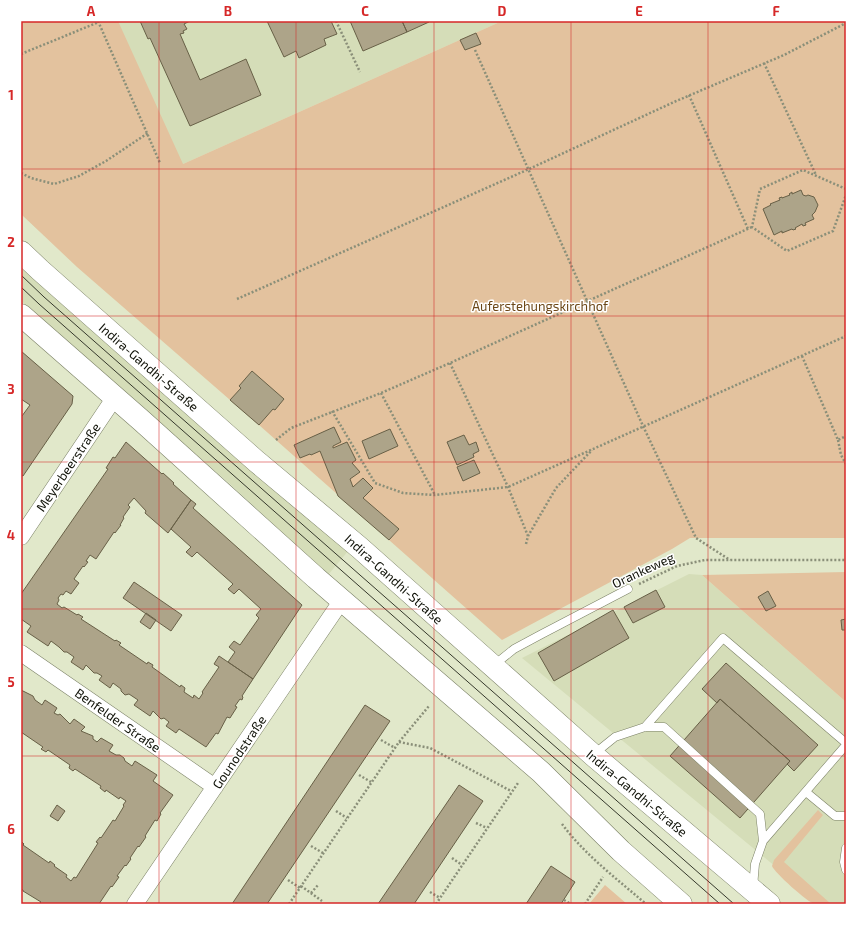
<svg xmlns="http://www.w3.org/2000/svg" width="867" height="925" font-family="'Exo 2',sans-serif">
	<rect width="100%" height="100%" fill="#e1e8ca"/>
	<!-- built -->
	<path fill="#d5ddb8" d="M21,21h481l-319,143 -136,74 -26,-24z
		M21,266l328,284 -21,25 -99,-92 -208,-182z
		M689,574l13,1 144,127v202h-25l-299,-246z"/>
	<!-- green -->
	<path fill="#e3c29e" d="M21,21h97l65,143 319,-143h344v517h-156l-18,11 -170,91 -243,-215 -182,-158 -56,-53z
		M846,572v130l-144,-127z
		M818,810l5,5 -39,47 47,42c-5,0 -11,1 -16,0 -7,-1 -41,-32 -43,-38l2,-6z
		M605,885l22,19h-38z"/>
	<!-- building -->
	<path fill="#ada489" stroke="#686047" d="M140,21h50l-6,3 3,5 -4,2 1,2 -4,1 20,46 46,-21 15,36 -71,31 -40,-88 -2,1z
		M267,21h64l6,13 -13,5 2,6 -27,13 -3,-7 -12,6z
		M350,21h52l5,11 -44,19z
		M402,21h27v1l-22,10z
		M476,33l5,11 -16,6 -5,-10z
		M801,190l2,5 3,1 2,-1 6,2 4,8 -3,7 -3,3 2,4 -9,4 1,2 -3,1 -1,-2 -7,4 1,1 -3,1 -1,-1 -10,4v-2l-8,4 -11,-26 8,-4 -1,-1 10,-4 -1,-2 3,-1v1l8,-3 -1,-1 3,-2v2z
		M21,351l52,45 -1,8 -49,72 -2,-1v-59h1l8,-11 -9,-6z
		M252,371l32,28 -9,11 -2,-1 -14,16 -29,-25 11,-12 -2,-2z
		M334,427l7,15 -8,4v2l14,-6 9,18 -4,3 8,9 -10,7 3,8 10,-9 10,10 -10,10 36,31 -10,11 -51,-44 -18,-45 -9,4 -1,-1 -10,4 -6,-13z
		M390,429l8,17 -29,13 -7,-18z
		M464,435l5,10 7,-3 3,9 -6,3 1,3 -17,8 -10,-23z
		M126,442l36,32 1,-1 11,10 -1,1 18,16 -23,33 -23,-20 1,-2 -12,-13 -6,7 2,2 -7,10 1,1 -4,7h1l-6,8 -1,-1 -18,27 -6,-4 -4,6 2,1 -4,5 -1,-1 -9,13 5,4 -8,11 -5,-3 -3,4 -2,-1 -3,4 1,2 -2,4 5,4 2,-1 13,8 1,-1 5,3 -2,2 34,22 1,-1 5,3 -2,2 28,19 1,-2 5,3 -1,2 28,20 1,-2 4,3 -1,4 9,6 1,-3 5,4 4,-6 -1,-1 17,-25 -5,-3 5,-8 34,23 -11,17 1,1 -1,3 -2,-1 -5,7 2,1 -7,11 -3,-1 -9,17 -2,-1 -10,14 -27,-18 -3,4 -10,-7 3,-4 -5,-4 -3,1 -8,-8 -3,5 -16,-11 4,-5 -9,-6 -4,1 -4,-4v-2l-8,-6 -3,5 -11,-8 3,-4 -5,-3h-3l-8,-8 -3,5 -12,-8 3,-5 -7,-5h-3l-5,-5 -8,-6 -3,5 -21,-14 4,-6 -10,-7v-25l87,-125 -2,-1 7,-11 2,1z
		M474,460l6,13 -17,8 -6,-14z
		M191,500l5,4 -3,4 109,97 -49,74 -25,-17 7,-10 -6,-5 5,-6 6,4 19,-27 -3,-3 5,-6 -22,-20 -5,5 -6,-5 5,-5 -36,-32 -5,5 -6,-5 5,-5 -20,-18z
		M134,582l48,33 -11,16 -48,-33z
		M656,590l9,17 -32,16 -9,-16z
		M768,591l8,15 -10,5 -8,-14z
		M613,610l16,28 -75,43 -16,-28z
		M146,613l10,7 -6,9 -10,-7z
		M846,614v16h-4l-1,-10 5,-1z
		M726,663l92,82 -24,26 -7,-7 3,-3 -70,-62 -3,4 -15,-14z
		M21,690l12,6 2,4 7,5 3,-5 12,8 -3,5 4,2 2,-1 10,10 4,-5 11,8 -4,4 12,5v3l4,3 4,-4 12,7 -4,6 7,4h4l4,3 1,3 7,5 3,-5 22,14 -4,6 20,14 -13,18 1,1 -4,7 -2,-1 -10,16 1,1 -7,10 -1,-1 -8,12 1,1 -5,7 -1,-1 -8,11 2,1 -7,10 -1,-1 -12,18h-60l2,-2 -18,-11v-1l-2,-1v-48l3,3 -1,1 26,18 1,-2 5,4 -1,1 13,9 -1,2 5,4 3,-4 2,1 22,-35 -2,-1 4,-5 1,1 12,-18 2,1 9,-15 -1,-1 3,-4 -6,-4 -1,2 -13,-9 -1,2 -5,-4 1,-2 -26,-17 -2,2 -4,-3 1,-3 -22,-15 -2,2 -5,-3 2,-2 -22,-15z
		M720,699l70,62 -50,57 -70,-62z
		M365,705l25,16 -123,183h-35z
		M459,785l24,16 -69,103h-36z
		M57,805l8,6 -7,10 -8,-5z
		M551,866l24,16 -14,22h-35z"/>
	<g fill="none" stroke-linecap="round" stroke-linejoin="round">
		<defs>
			<path id="service" d="M494,665l20,-16 26,-14 88,-46
				M645,727l78,-89 123,105
				M594,754l21,-17 30,-10h19l96,87 3,27 -8,23 -2,23
				M806,792l29,24h11
				M763,841l83,-96
				M846,848l-2,14 2,8"/>
			<path id="minor" d="M21,537l94,-140
				M21,653l194,134
				M135,904l207,-304"/>
			<path id="secondary" d="M21,252l19,18 216,191 104,87 233,207 176,149
				M21,315l121,106 174,157 225,194 80,79 60,53"/>
		</defs>
		<!-- service casing -->
		<use href="#service" stroke="#7b8066" stroke-width="9"/>
		<!-- minor casing -->
		<use href="#minor" stroke="#7b8066" stroke-width="17"/>
		<!-- secondary casing -->
		<use href="#secondary" stroke="#7b8066" stroke-width="23"/>
		<!-- path -->
		<path stroke="#8a8f79" stroke-width="2.5" stroke-dasharray="2 2" stroke-linecap="butt" d="M98,21l62,142
			M336,21l24,51
			M475,50l168,376 53,112 34,22
			M21,54l78,-32
			M764,63l52,112
			M689,95l59,134
			M21,173l10,5 23,6 25,-8 27,-15 42,-28
			M846,189l-43,-19 -43,19 -8,38 35,24 46,-20 13,-36
			M237,299l292,-130 145,-67 110,-47 62,-32
			M802,356l36,84 8,-4
			M450,363l58,124 20,49
			M381,393l54,102
			M332,411l43,72 28,10 32,2 73,-8 338,-151
			M276,440l15,-12 90,-35 69,-30 302,-136
			M838,440l3,15 5,9
			M526,544l2,-8 28,-48 36,-38
			M639,584l38,-18 28,-6h141
			M381,740l14,8
			M399,742l31,6 81,43
			M359,775l12,7
			M336,811l11,7
			M476,823l11,5
			M562,824c23,31 55,55 84,80
			M311,846l12,7
			M452,858l10,7
			M288,880l12,8
			M301,886l21,15
			M430,892l10,6
			M311,893l7,-8
			M564,900l7,4
			M289,904l110,-162 30,-36
			M436,904l82,-121
			M585,904l18,-27"/>
		<!-- service -->
		<use href="#service" stroke="#fff" stroke-width="8"/>
		<!-- minor -->
		<use href="#minor" stroke="#fff" stroke-width="16"/>
		<!-- secondary -->
		<use href="#secondary" stroke="#fff" stroke-width="22"/>
		<!-- tram -->
		<path stroke="#36392c" stroke-width="1" d="M21,275l23,22c230,203 460,404 690,607
			M21,287l18,17 681,600"/>
	</g>
	<!-- grid -->
	<path fill="none" stroke="#d62828" stroke-width="1" stroke-opacity="0.55" d="M159,21v883M296,21v883M434,21v883M571,21v883M708,21v883M21,169h825M21,316h825M21,462h825M21,609h825M21,756h825"/>
	<g text-anchor="middle" stroke-width="3" stroke-linejoin="round" paint-order="stroke">
		<!-- park labels -->
		<g font-size="13" fill="#6b4616" stroke="#fff">
			<text x="540" y="311">Auferstehungskirchhof</text>
		</g>
		<!-- street labels -->
		<g font-size="13" fill="#0f1107" stroke="#fff">
			<text transform="translate(149 367) rotate(41)" y="5">Indira-Gandhi-Straße</text>
			<text transform="translate(68 467) rotate(-56)" y="5">Meyerbeerstraße</text>
			<text transform="translate(643 570) rotate(-25)" y="5">Orankeweg</text>
			<text transform="translate(394 579) rotate(42)" y="5">Indira-Gandhi-Straße</text>
			<text transform="translate(118 720) rotate(35)" y="5">Benfelder Straße</text>
			<text transform="translate(239 752) rotate(-56)" y="5">Gounodstraße</text>
			<text transform="translate(637 793) rotate(40)" y="5">Indira-Gandhi-Straße</text>
		</g>
	</g>
	<!-- border -->
	<rect width="867" height="925" fill="none" stroke="#ffffff" stroke-width="44"/>
	<rect x="22" y="22" width="823" height="881" fill="none" stroke="#d62828" stroke-width="1.5"/>
	<g font-size="13" text-anchor="middle" font-weight="bold" fill="#d62828">
		<text x="91" y="16">A</text>
		<text x="228" y="16">B</text>
		<text x="365" y="16">C</text>
		<text x="502" y="16">D</text>
		<text x="639" y="16">E</text>
		<text x="776" y="16">F</text>
		<text x="11" y="100">1</text>
		<text x="11" y="247">2</text>
		<text x="11" y="394">3</text>
		<text x="11" y="540">4</text>
		<text x="11" y="687">5</text>
		<text x="11" y="834">6</text>
	</g>
</svg>
